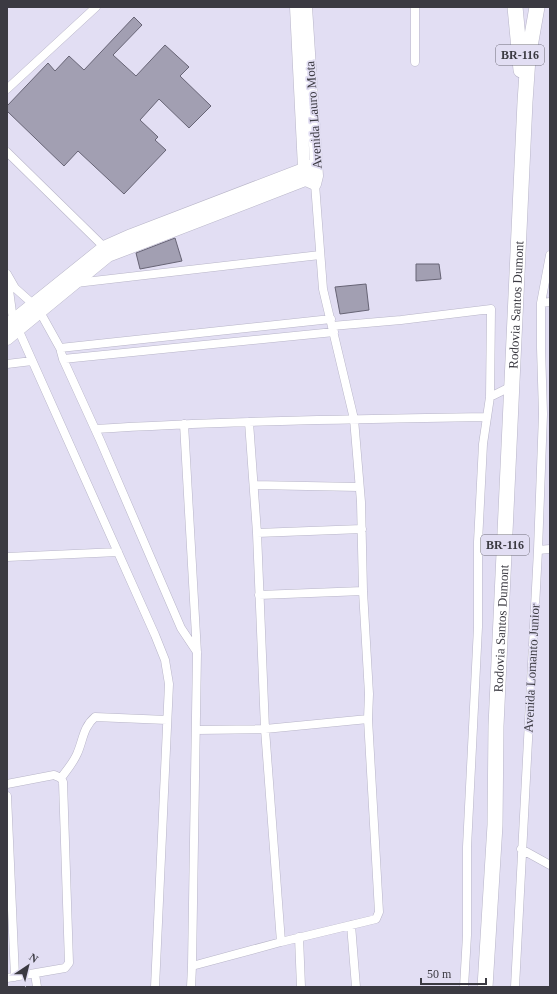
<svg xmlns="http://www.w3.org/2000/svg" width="557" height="994" font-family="Georgia,serif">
	<rect width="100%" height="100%" fill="#e2def3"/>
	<!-- building -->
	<path fill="#a29fb2" stroke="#676475" d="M134,17l8,8 -29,30 23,21 29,-31 24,22 -9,9 31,30 -22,22 -30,-29 -19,21 18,17 -3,3 11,10 -42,44 -46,-43 -14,15 -57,-55v-5l41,-43 7,8 14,-15 15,14z
		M175,238l7,23 -42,8 -4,-16z
		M416,264h23l2,15 -25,2z
		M366,284l3,26 -29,4 -5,-27z"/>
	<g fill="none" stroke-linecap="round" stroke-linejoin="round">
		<defs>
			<path id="street" d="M415,7v55
				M7,89l89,-82
				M7,152l97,95
				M7,274l8,14 18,16 7,8 20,36 3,11 37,81 81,188 16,24
				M7,282l2,8 4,30 5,9 137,306 10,25 4,24 -14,303
				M76,283l244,-28
				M541,303l9,-1
				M332,326l69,-6 90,-11 -1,88 -7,47 -5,98v85l-11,220v88l-3,52
				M60,348l271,-29
				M63,359l271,-27
				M7,364l25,-3
				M490,397l22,-11
				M184,424l13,229 -5,313 -1,21
				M95,429c130,-8 261,-10 392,-12
				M254,485l105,2
				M257,533l105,-4
				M538,550l12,-1
				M7,557l111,-5
				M259,595l104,-4
				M196,730l69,-1 103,-10
				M61,778c6,-8 12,-15 16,-24 6,-13 6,-27 18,-37l72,3
				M7,784l47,-9 7,3 2,4 6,181 -4,5 -58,10
				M7,796l8,181
				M521,849l29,16
				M351,925l5,62
				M299,937l2,50
				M281,942l95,-23 3,-7 -11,-193 1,-25 -6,-103 -2,-89 -7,-83 -31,-130 -8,-105
				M192,966l89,-24 -16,-213 -8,-196 -8,-111
				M35,974l2,13
				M515,987l23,-437 5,-136 -2,-66v-45l9,-48"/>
			<path id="secondary" d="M296,7l8,161 2,12 9,4 2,-8 -11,-169
				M7,325l97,-78 27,-12 180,-69
				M7,339l101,-83 205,-79"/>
			<g id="highway">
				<path d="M515,7l6,63"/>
				<path id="s1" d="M485,987l10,-162 1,-99 29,-624 3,-44 9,-51"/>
			</g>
		</defs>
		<!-- street casing -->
		<use href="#street" stroke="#b8b5c8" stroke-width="9"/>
		<!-- secondary casing -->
		<use href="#secondary" stroke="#b8b5c8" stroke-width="13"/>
		<!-- highway casing -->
		<use href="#highway" stroke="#b8b5c8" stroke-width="16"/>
		<!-- street -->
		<use href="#street" stroke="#fff" stroke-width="8"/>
		<!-- secondary -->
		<use href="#secondary" stroke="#fff" stroke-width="12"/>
		<!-- highway -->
		<use href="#highway" stroke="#fff" stroke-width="15"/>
	</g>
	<g text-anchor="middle" stroke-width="3.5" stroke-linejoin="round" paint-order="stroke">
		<!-- shield labels -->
		<g fill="#e2def3" stroke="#6d6b77" stroke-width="1">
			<rect x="496" y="45" width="48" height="20" rx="3"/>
			<rect x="481" y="535" width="48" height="20" rx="3"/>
		</g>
		<g font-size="12" font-weight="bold" fill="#3b3a42">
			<text x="520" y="59">BR-116</text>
			<text x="505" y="549">BR-116</text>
		</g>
		<!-- street labels -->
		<g font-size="13" fill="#3b3a42" stroke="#e2def3">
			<text transform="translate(313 115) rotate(-94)" y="5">Avenida Lauro Mota</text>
			<text dy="5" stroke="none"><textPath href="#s1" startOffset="683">Rodovia Santos Dumont</textPath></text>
			<text dy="5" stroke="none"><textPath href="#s1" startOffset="359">Rodovia Santos Dumont</textPath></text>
			<text transform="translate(531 668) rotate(-87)" y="5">Avenida Lomanto Junior</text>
		</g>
	</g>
	<!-- border -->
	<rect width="557" height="994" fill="none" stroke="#3b3a42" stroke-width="16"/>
	<!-- north arrow -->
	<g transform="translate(28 966) rotate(35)" stroke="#e2def3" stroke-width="3" paint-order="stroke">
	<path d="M0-3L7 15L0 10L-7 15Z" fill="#3b3a42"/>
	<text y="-6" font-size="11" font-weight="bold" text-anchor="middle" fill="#3b3a42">N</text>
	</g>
	<!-- scale -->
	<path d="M421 978v6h65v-6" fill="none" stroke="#3b3a42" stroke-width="2"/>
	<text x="427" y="978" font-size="12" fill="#3b3a42" stroke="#e2def3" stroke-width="3" paint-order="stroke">50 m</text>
</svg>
